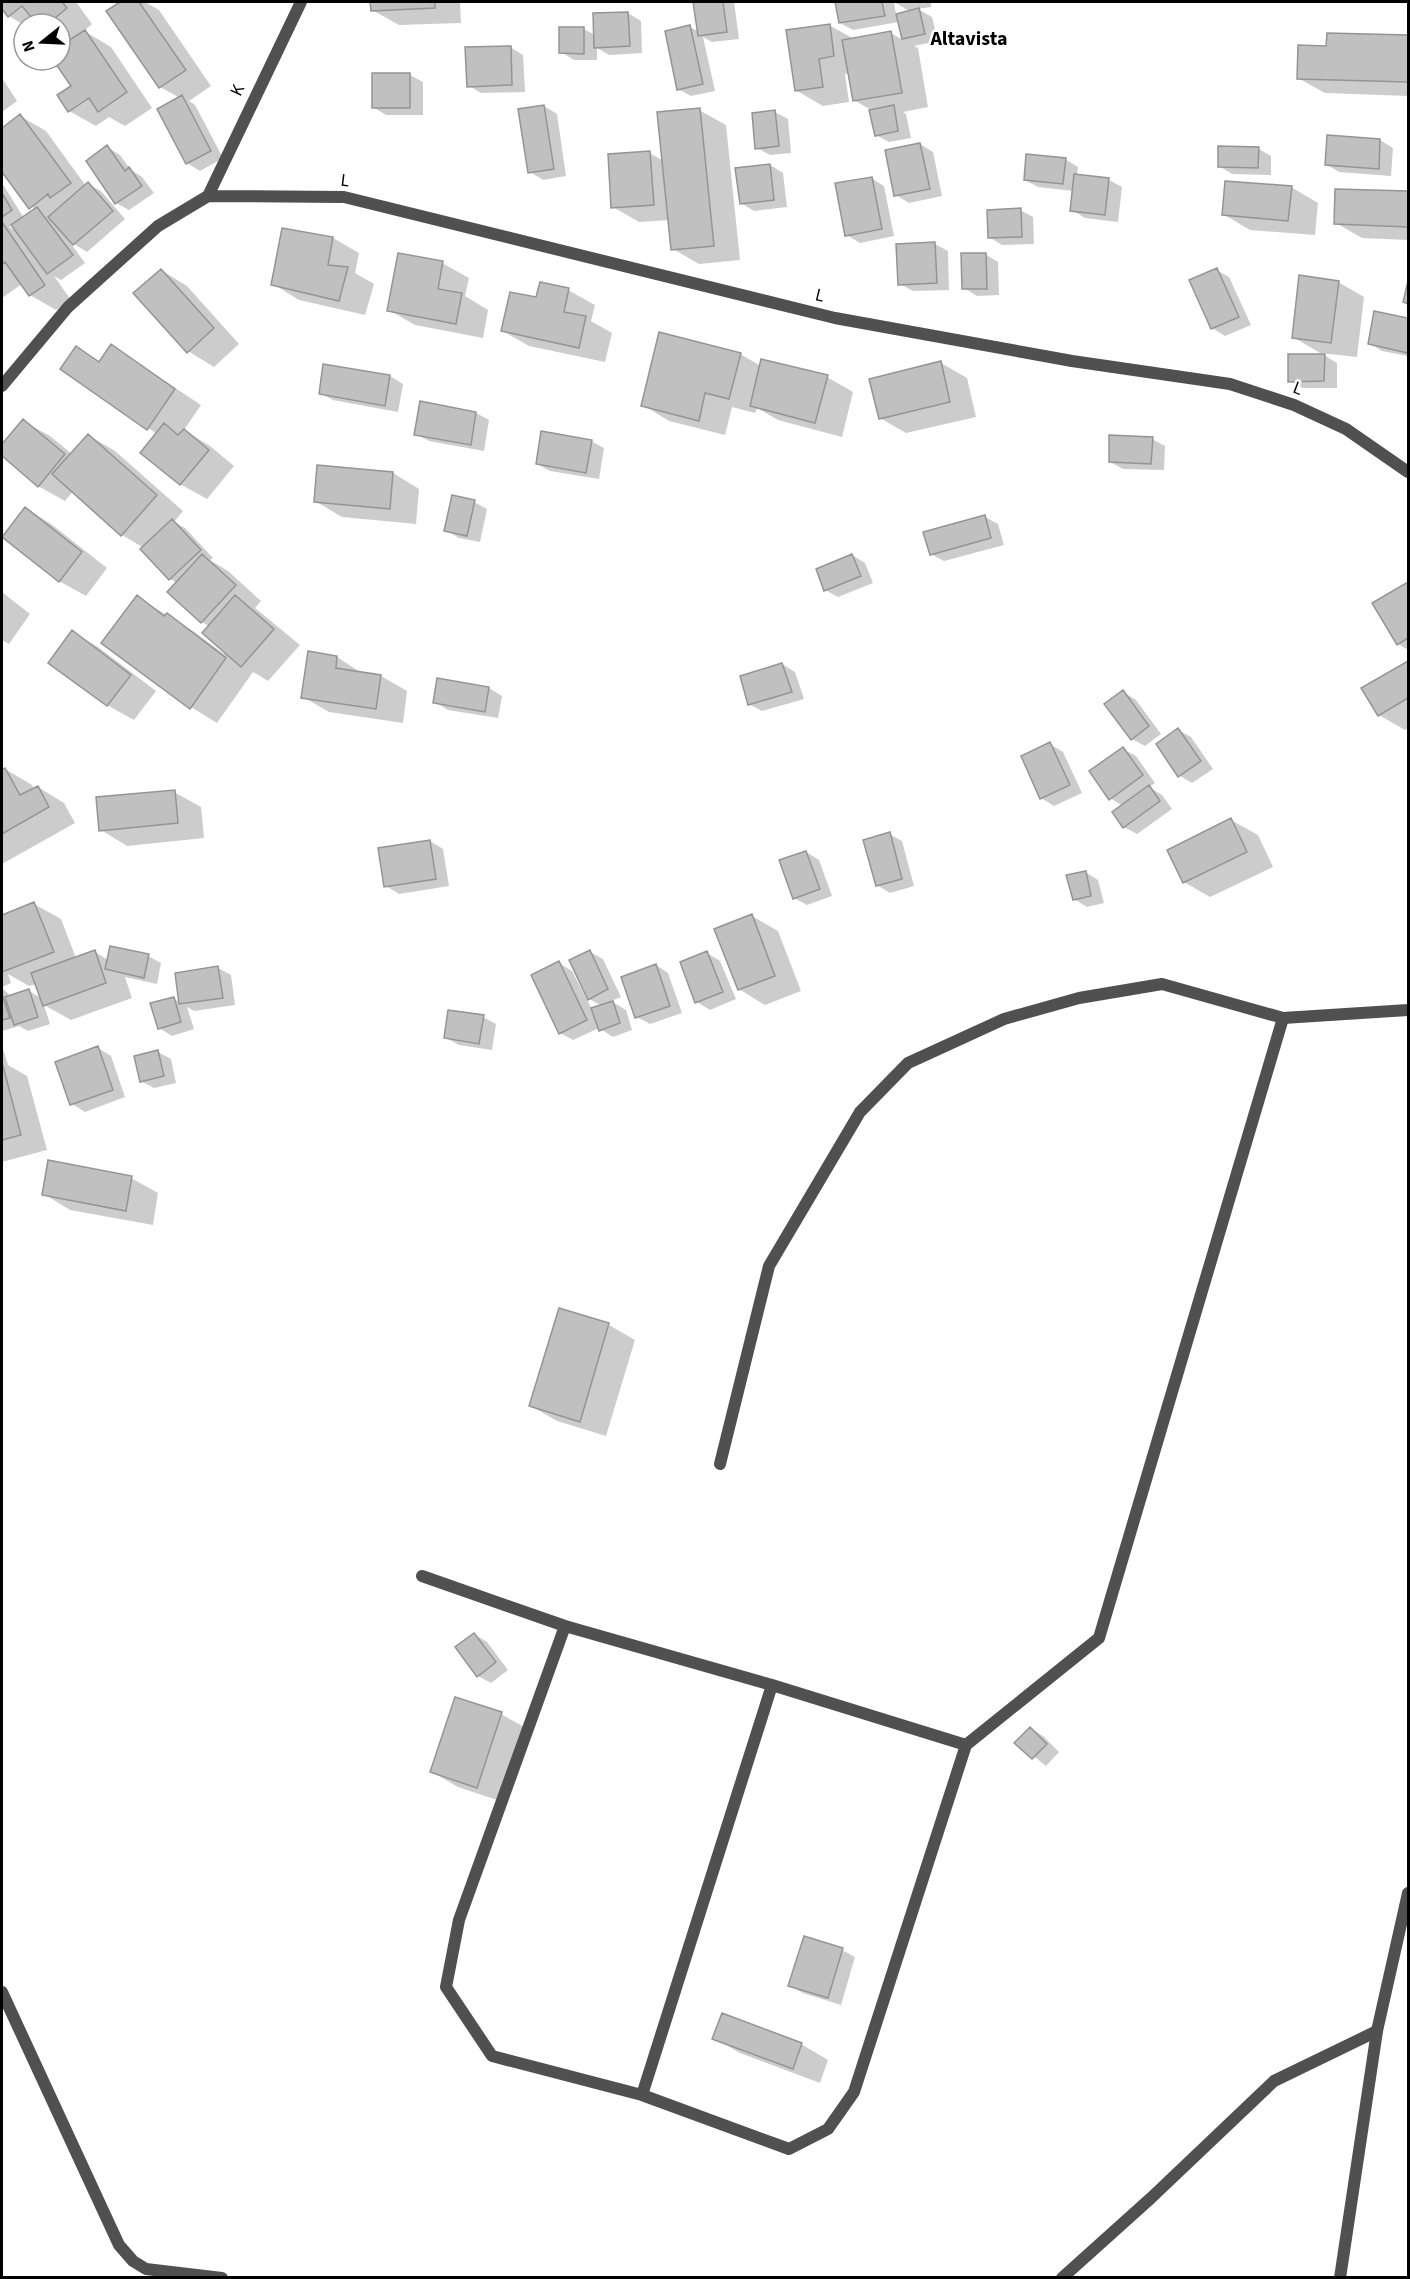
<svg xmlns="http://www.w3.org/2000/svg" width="1410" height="2279" font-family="'Source Sans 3',sans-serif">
	<rect width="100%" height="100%" fill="#fff"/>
	<!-- shadow -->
	<path fill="#0003" fill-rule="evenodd" d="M2,2h74l16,22 -8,7 27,16 41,61 -27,18 -16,-9 -13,9 -27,-15 4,-24 -18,-27h5v-12l8,-5 -8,-5v-14l-36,1 -15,-9 -7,-10z
		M123,2h22l14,8 52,76 -22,15 6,4 28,53 -23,13 -13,-8 -7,-65 -20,-11 -52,-76z
		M372,2h88l1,21 -62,2 -27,-15z
		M695,2h39l5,37 -27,3 -9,-5 12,54 -24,5 -13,-7 12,-62 9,5z
		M837,2h57l2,13 15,-3 -17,-10h37v5l-13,2 14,8 6,24 -24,5 4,2 10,59 -25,5 3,2 5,24 -22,4 -13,-7 -5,-25 -17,-10 -5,-27 -4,1 4,28 -26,4 -26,-15 32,-66 25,14 37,-6 12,7 -4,-18 -46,8 -13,-7z
		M628,13l13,8 1,32 -33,2 -12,-7v12h-23l-13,-8 23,-23 11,6z
		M1328,34l80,2v60l-83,-3 -27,-15 30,-31z
		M510,47l13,8 2,37 -44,1 -12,-7z
		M410,75l13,7v33h-37l-13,-8z
		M2,78l15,23 -15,11z
		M544,106l13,8 9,62 -23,4 -13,-8z
		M699,110l27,15 14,135 -41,4 -26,-15 -3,-29 -31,2 -26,-15 36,-54 15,8z
		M775,112l13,7 3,34 -21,2 -13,-7z
		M20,116l26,15 40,55 2,-2 13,7 24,28 -38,33 -18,-11 16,22 -24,17 -7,-4 17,24 -15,10 -26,-15 -8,-11 -20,14v-115l22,35 11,-8 -33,-41v-39zM13,225l6,8 -10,-6z
		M1380,140l13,8 -2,28 -52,-4 -13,-8z
		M920,144l13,8 9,44 -33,7 -13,-8z
		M107,147l13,8 10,14 12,8 12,16 -25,17 -13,-7z
		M1259,149l12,7v19l-39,-1 -13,-8z
		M1065,159l13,8 -1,9 32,4 13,7 -4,35 -33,-4 -13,-8 2,-19 -36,-4 -13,-7z
		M770,165l13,8 4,34 -33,4 -13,-8z
		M871,178l13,8 10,50 -34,7 -13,-8z
		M1291,187l27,16 -3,32 -65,-5 -27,-16z
		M1337,191l71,2v47l-46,-2 -26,-15z
		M1020,210l13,7 1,27 -32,1 -13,-8z
		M333,238l26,15 -4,20 19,11 -9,31 -66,-15 -26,-16z
		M935,244l13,7 1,39 -36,1 -13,-7z
		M985,254l13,8 1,33 -22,1 -13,-8z
		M442,263l27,15 -4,18 23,14 -5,28 -68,-13 -26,-15z
		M161,270l26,16 52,58 -25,23 -26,-16z
		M1216,270l13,7 22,48 -26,11 -13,-8z
		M1338,282l26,15 -7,60 -37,-4 -27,-16z
		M568,290l27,15 -4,16 21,12 -7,29 -76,-16 -26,-15 34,-32z
		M1376,312l32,7v37l-26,-5 -13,-8z
		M112,346l89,59 -17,25 26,16 24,20 -27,33 -27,-15 -23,-50 -95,-65 14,-21 25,14z
		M740,354l21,12 66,11 26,15 -11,45 -64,-17 -21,-12 -2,5 -23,-6 -7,28 -56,-14 -26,-16z
		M1324,355l13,8v25h-34l-13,-7z
		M941,363l26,15 9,39 -70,16 -26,-15z
		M390,376l13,8 -5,28 -65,-12 -13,-7z
		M476,413l13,7 -5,31 -55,-10 -13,-7z
		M23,421l27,15 22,18 16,-19 27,16 68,60 -9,11 11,6 28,30 -3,2 18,11 33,30 -6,7 45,37 -32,36 -15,-9 -36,51 -26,-16 -54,-110 56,34 31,23 2,-2 -16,-25 -8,-5 -25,-39 -7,-4 -26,-31 -22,-13 -49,-44 -8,10 -27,-15 -36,-32v-7z
		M1152,439l13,7 -1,24 -41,-1 -13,-7z
		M591,441l13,7 -5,31 -49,-8 -13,-7z
		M318,466l75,7 26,16 -3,35 -74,-7 -27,-16z
		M474,502l13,7 -7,33 -21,-4 -13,-8z
		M25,508l26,16 56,44 -21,28 -27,-15z
		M985,517l13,7 6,21 -60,16 -13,-7z
		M852,555l13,8 8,20 -35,14 -13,-7z
		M1408,584v66l-10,-6 -23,-40z
		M2,592l28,22 -21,30 -7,-4z
		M72,632l26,15 58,44 -22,29 -27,-15z
		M309,653l28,4 26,17 18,2 26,15 -4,32 -74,-11 -26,-15z
		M1408,662v66l-3,2 -26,-15 -16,-27z
		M782,664l13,8 9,27 -42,12 -13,-7z
		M439,680l50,8 13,8 -4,22 -50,-8 -13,-8z
		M1123,692l13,8 25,34 -16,12 -13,-7z
		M1178,730l13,7 22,32 -21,14 -12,-7 -22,-32z
		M1050,744l13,8 19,41 -28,13 -13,-8 -18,-41z
		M1123,749l13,7 19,27 -6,4 13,8 10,14 -35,25 -13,-7 -1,-21 -13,-8z
		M5,769l27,16 2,4 4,-2 26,16 11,20 -73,41v-92z
		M174,792l27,15 3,31 -77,8 -26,-16z
		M1231,820l27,15 15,32 -63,30 -26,-15z
		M889,834l13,7 12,45 -24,7 -13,-8z
		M430,841l13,8 6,37 -50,8 -13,-8z
		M806,852l13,8 13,36 -25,9 -13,-7z
		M1085,872l13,8 6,23 -17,4 -13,-8z
		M34,904l27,15 15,39 19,-6 13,8 40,-4 13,7 -4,21 -32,-7 7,21 -61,22 -27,-15 6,19 -22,7 -9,-5 -17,5v-43l10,9 17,-6 12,7 -5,-14 -7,2 -21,-12 3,9 -9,4v-71z
		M752,916l26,15 23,60 -36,14 -26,-16z
		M590,952l13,7 18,38 -10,4 15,9 6,20 -19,7 -14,-9 -26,12 -13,-7 -1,-70 13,8 23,44 7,-9 -13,-7z
		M707,953l13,8 16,38 -26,11 -13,-8z
		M656,965l12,8 14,40 -32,11 -13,-7z
		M218,968l13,7 4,30 -41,6 -7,-4 7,22 -22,7 -13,-8 15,-29 7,4z
		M483,1017l13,7 -4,26 -33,-5 -13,-7z
		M2,1045l6,20 19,11 20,74 -45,12z
		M98,1048l13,8 14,41 -40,15 -13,-8z
		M158,1052l13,7 5,24 -22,5 -13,-7z
		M131,1178l27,15 -5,32 -83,-15 -26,-16z
		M560,1309l49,16 26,15 -29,96 -49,-15 -26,-15z
		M474,1634l13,8 21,28 -17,13 -13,-7z
		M501,1714l27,15 -25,73 -45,-15 -26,-15z
		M1030,1728l13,8 16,16 -13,14 -30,-24z
		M842,1950l13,7 -14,48 -38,-12 -13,-7z
		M723,2015l78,29 27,16 -8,23 -80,-30 -26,-15z"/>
	<!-- building -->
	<path fill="#c0c0c0" stroke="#949494" stroke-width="1.5" d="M2,2h60l5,6 -19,16h-11l-15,-18 -14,11 -6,-8z
		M120,2h19l47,68 -27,18 -53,-77z
		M370,2h65v6l-64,3z
		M693,2h30l4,30 -29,4z
		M835,2h47l3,14 -46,7z
		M919,8l6,26 -23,5 -6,-25z
		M628,12l2,34 -36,2 -1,-35z
		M830,24l4,32 -15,3 4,28 -28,4 -9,-61z
		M690,25l13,59 -26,6 -12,-59z
		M559,27h25v27l-25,-1z
		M85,30l42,62 -29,20 -9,-14 -21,14 -11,-17 14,-9 -18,-26h7v-14z
		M891,31l11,62 -49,8 -11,-61z
		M1327,33l81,2v47l-111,-3 1,-34 28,1z
		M511,46l1,39 -45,2 -2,-40z
		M372,73h38v35h-38z
		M182,95l29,56 -25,13 -29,-55z
		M544,105l10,64 -26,4 -10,-64z
		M894,105l4,26 -23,5 -6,-26z
		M700,108l14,138 -43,4 -14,-138z
		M775,110l4,36 -24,3 -3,-36z
		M20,114l51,69 -21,15 -2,-4 -19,15 -27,-37v-44z
		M1327,135l53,4 -1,30 -54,-4z
		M920,143l10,46 -36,7 -9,-46z
		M107,145l18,26 4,-4 13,19 -27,18 -29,-43z
		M1218,146l41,1 -1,21 -40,-1z
		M650,151l4,54 -43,3 -3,-54z
		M1026,154l40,4 -3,26 -39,-4z
		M770,164l4,36 -34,4 -5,-36z
		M1074,174l35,4 -4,37 -35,-4z
		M872,177l10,52 -37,7 -10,-53z
		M1225,181l67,5 -4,35 -66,-6z
		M88,182l25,29 -40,34 -25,-28z
		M1335,189l73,2v36l-74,-3z
		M2,193l10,17 -10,7z
		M37,207l36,48 -26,19 -36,-49z
		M1021,208l1,29 -34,1 -1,-28z
		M2,222l43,63 -16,11 -24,-34 -3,3z
		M282,228l51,9 -5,28 20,2 -9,34 -68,-16z
		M935,242l2,41 -39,2 -2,-41z
		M398,253l45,8 -5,28 24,4 -6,31 -69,-13z
		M961,253h25l1,36h-25z
		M1217,268l22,49 -28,12 -22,-49z
		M161,269l53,59 -27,25 -54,-60z
		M1299,275l40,6 -8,62 -39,-5z
		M1408,281v23l-5,-2z
		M540,282l29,6 -5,24 22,4 -7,32 -78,-17 9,-39 26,5z
		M1374,311l34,7v35l-40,-9z
		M659,332l82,21 -12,46 -24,-6 -6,28 -58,-15z
		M111,344l64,45 -28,41 -87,-61 16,-23 23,16z
		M1288,354h37l-1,27 -36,1z
		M761,359l67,16 -13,48 -65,-17z
		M941,361l9,41 -71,17 -10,-40z
		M323,364l67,11 -5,31 -66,-12z
		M420,401l56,11 -5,33 -57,-10z
		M23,419l42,35 -27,33 -36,-31v-12z
		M164,423l14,12 6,-6 25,21 -29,35 -40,-32z
		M541,431l51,9 -6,33 -50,-9z
		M88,434l69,61 -36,41 -69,-62z
		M1109,435l44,2 -2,27 -42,-2z
		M317,465l76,7 -3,37 -76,-7z
		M452,495l23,5 -8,36 -23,-5z
		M25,507l57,45 -23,30 -57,-45z
		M985,515l6,23 -61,17 -7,-23z
		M172,519l29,31 -32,30 -29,-31z
		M202,554l34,31 -35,38 -34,-31z
		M852,554l9,22 -37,15 -8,-22z
		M1408,582v56l-11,7 -25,-42z
		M137,595l27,21 3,-3 59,45 -36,51 -89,-66z
		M235,595l39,34 -33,38 -39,-34z
		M72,630l59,45 -24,31 -59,-43z
		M308,651l29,5 -1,12 45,7 -5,34 -75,-11z
		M1408,661v37l-30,18 -17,-28z
		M782,663l10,29 -44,13 -8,-29z
		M437,678l52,9 -4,25 -52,-9z
		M1123,690l26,36 -18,14 -27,-36z
		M1178,728l23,33 -23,16 -22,-33z
		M1050,742l20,43 -30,14 -19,-43z
		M1123,747l20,28 -34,25 -20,-29z
		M5,768l15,27 18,-9 11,21 -47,27v-64z
		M1149,785l11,16 -37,27 -11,-16z
		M175,790l3,33 -79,8 -3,-34z
		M1231,818l16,34 -64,31 -16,-33z
		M890,832l12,47 -26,7 -13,-46z
		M430,840l6,39 -52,8 -6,-39z
		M806,851l14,38 -27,10 -14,-39z
		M1086,871l5,25 -18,4 -7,-25z
		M34,902l20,50 -52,20v-57z
		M752,914l23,62 -37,14 -24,-61z
		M110,946l39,8 -5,24 -39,-9z
		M95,950l11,33 -63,23 -12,-33z
		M590,950l18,39 -20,11 -19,-40z
		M707,951l16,41 -28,11 -15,-41z
		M559,961l28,59 -28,14 -28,-59z
		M656,964l14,42 -35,12 -14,-41z
		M218,966l5,32 -44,6 -4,-31z
		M29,989l9,28 -24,8 -9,-28z
		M2,994l8,24 -8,2z
		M174,997l7,25 -23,7 -8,-26z
		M613,1001l7,22 -21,8 -8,-23z
		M448,1010l36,5 -5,29 -35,-6z
		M98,1046l15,44 -43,15 -15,-43z
		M158,1050l6,26 -24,6 -6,-26z
		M2,1062l19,73 -19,5z
		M48,1160l84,16 -6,35 -84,-16z
		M559,1308l50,15 -29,99 -51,-16z
		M474,1633l22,29 -19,15 -22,-30z
		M455,1697l47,15 -25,76 -47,-16z
		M1030,1727l17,17 -15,15 -18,-16z
		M804,1936l39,12 -15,50 -40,-12z
		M722,2013l80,30 -9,26 -81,-30z"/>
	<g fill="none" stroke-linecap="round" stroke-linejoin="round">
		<!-- service -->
		<path stroke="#505050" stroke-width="12" d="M720,1464l49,-198 91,-154 48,-49 96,-44 75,-21 83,-14 121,34 125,-8
			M422,1576l143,50 207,59 194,60 133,-107 184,-620
			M565,1626l-106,294 -13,67 46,69 150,39 147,54 39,-20 26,-37 112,-347
			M2,1992l117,253 14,16 13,8 76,9
			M642,2095l130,-410
			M1062,2278l89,-80 123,-117 103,-50"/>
		<!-- minor -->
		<path stroke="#505050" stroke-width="12" d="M208,196l136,1 491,121 237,43 158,23 64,21 52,24 62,43
			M208,196l93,-194
			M2,386l66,-79 90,-81 50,-30
			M1340,2278l37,-247 31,-138"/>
	</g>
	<g text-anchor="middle" stroke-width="5" stroke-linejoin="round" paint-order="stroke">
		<!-- street labels -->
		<g font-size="18" fill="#000" stroke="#fff">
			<text transform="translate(237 90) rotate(-65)" y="6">K</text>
			<text transform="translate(345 180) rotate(7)" y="6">L</text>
			<text transform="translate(820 295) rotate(14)" y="6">L</text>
			<text transform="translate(1298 388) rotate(21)" y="6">L</text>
		</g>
		<!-- neighbourhood labels -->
		<g font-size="20" font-weight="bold" fill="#000" stroke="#fff">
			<text x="969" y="45">Altavista</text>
		</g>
	</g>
	<!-- border -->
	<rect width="1410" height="2279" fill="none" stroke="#000000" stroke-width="6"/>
	<!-- north arrow -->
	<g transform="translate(42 42) rotate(252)"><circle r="28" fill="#ffffff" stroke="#999999" stroke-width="1.5"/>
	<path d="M0-4.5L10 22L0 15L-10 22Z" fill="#000000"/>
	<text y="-9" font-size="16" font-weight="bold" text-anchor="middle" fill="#000000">N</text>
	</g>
</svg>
